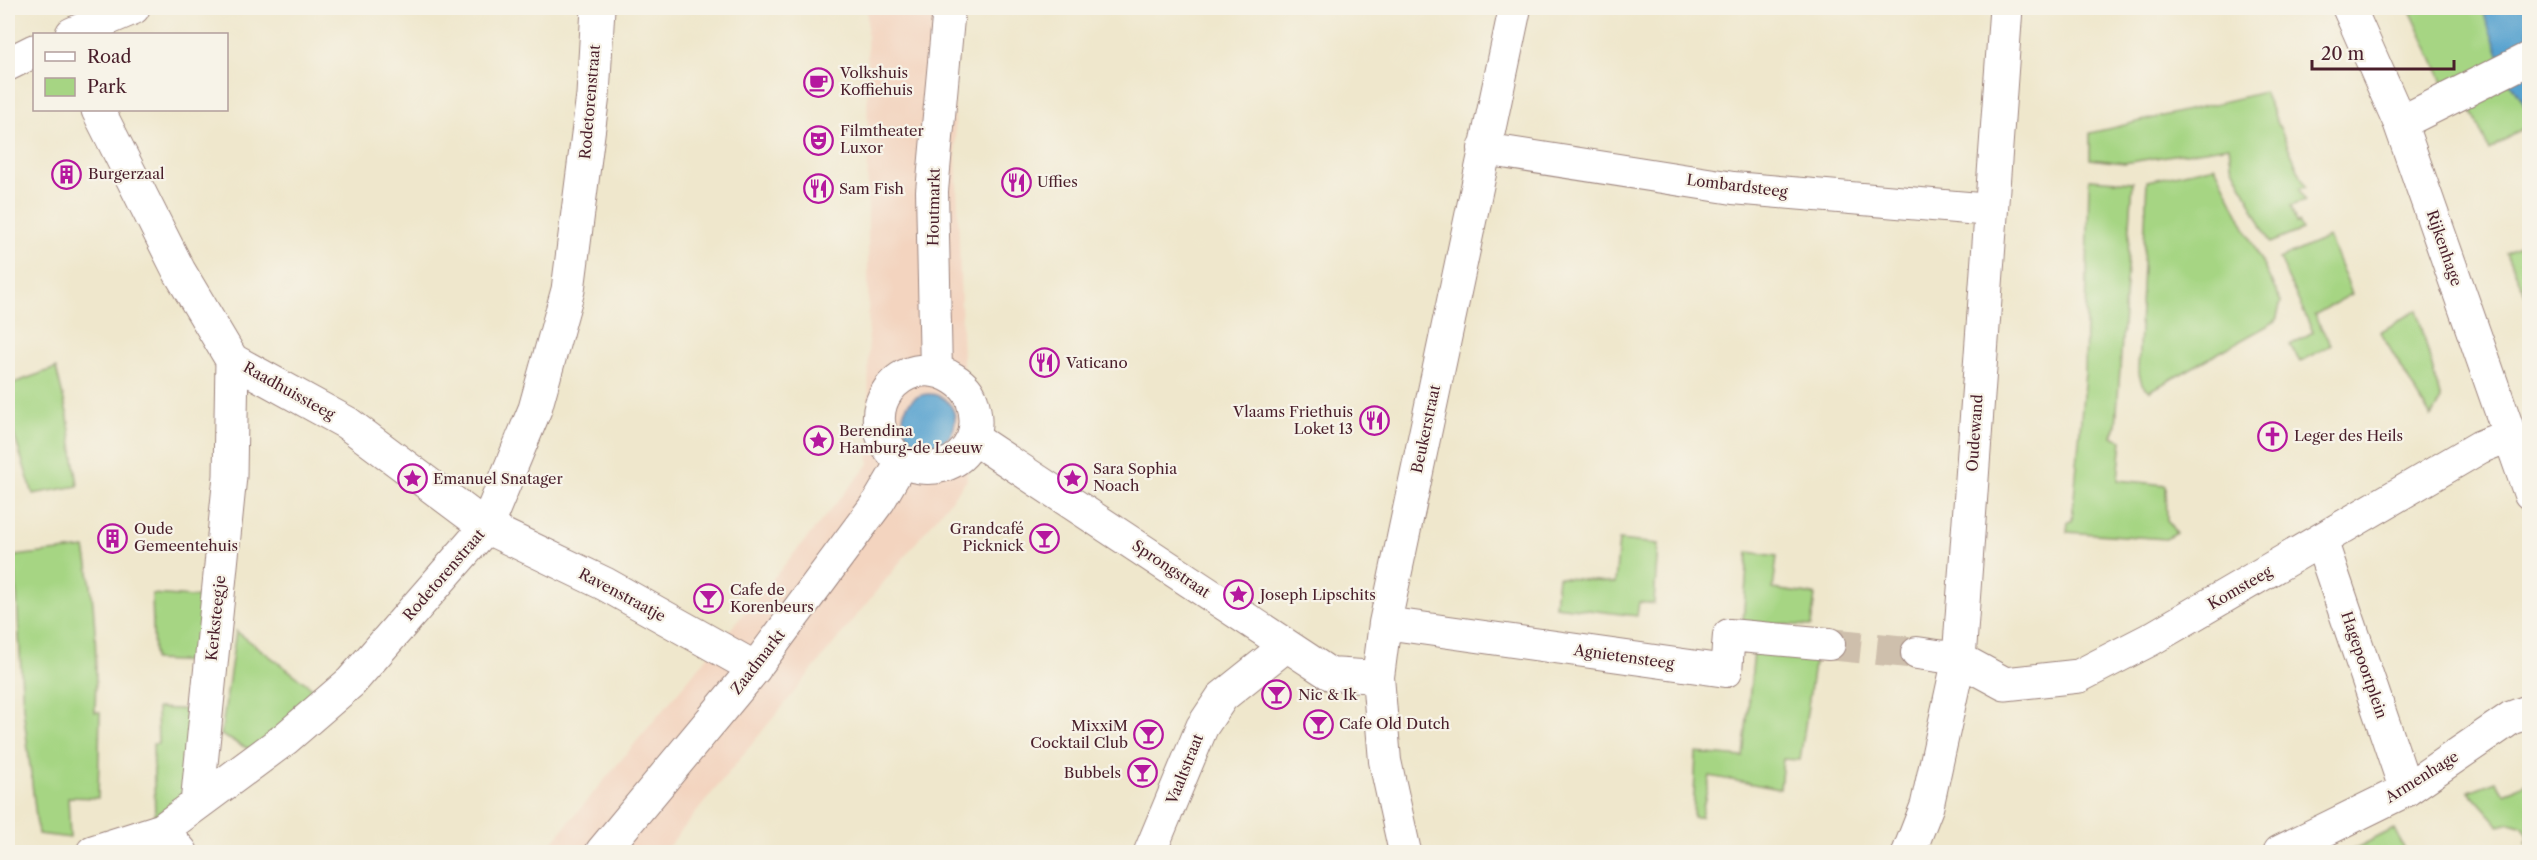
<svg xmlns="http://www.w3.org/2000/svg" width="2537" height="860" font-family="'Libre Caslon Text',serif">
	<rect width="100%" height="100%" fill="#f7f3e8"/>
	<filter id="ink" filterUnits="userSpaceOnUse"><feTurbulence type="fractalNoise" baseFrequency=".0167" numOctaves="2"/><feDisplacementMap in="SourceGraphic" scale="12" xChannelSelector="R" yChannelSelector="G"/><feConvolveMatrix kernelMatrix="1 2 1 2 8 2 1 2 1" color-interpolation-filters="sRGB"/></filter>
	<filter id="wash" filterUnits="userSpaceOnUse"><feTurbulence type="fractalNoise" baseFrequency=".008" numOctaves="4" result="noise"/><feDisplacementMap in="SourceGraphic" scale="24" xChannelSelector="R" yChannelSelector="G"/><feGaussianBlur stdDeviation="1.35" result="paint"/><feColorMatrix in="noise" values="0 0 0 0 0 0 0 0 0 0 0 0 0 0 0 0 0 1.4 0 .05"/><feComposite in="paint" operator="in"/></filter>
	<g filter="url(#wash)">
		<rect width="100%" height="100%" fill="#efe7cc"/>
		<!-- built -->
		<path fill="#f3d4bf" d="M867,8h84l16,472 -303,372h-120l325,-388z"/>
		<!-- green -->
		<path fill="#a6d583" stroke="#787a57" stroke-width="1.5" d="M2409,8h72l22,51 -58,27z
			M2510,82l19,31v12l-40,25 -21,-47z
			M2264,92l42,95 -7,2 6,12 -14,5 5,17 2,-1 4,8 -32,13 -39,-80 -2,-17 -105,17 -34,-4v-26z
			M2215,166l66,136 -5,19 -126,70 -8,-7 -4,-14 9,-189z
			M2089,179l44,3 -17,244 -4,10 10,4 -4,40 48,5 1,35 9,13 -10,6 -99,-7 1,-11h4l13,-149z
			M2329,237l23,57 -38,21 17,30 -31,17 -10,-17 23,-13 -34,-73z
			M2519,246l10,22v34l-23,-49z
			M2417,310l24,90 -10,17 -51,-85z
			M56,368l12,49 10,69 -45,8 -25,-78v-31z
			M1619,540l39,4 -4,60 -15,-2 -2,14 -82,-10 3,-29 57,6z
			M85,548c11,57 12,105 10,164h5l-2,86 -30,-1 2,41 -32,-4 -15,-126 -7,-130 -3,-19 2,-3z
			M1748,552l29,4 -4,33 42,6 -4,31 -68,-4z
			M152,594l54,4 -8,64 -44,-2z
			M236,631l87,65 -68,56 -34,-17z
			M1754,652l61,6 -15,102 -17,-1 -3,30 -70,-13 -9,41h-8l3,-64 47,4z
			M157,708l38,2 -10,88 -30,18 -2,-72h5z
			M2496,781l8,13 25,-13v64l-3,-2 3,-6 -6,-10 -13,-4 -10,3 -31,-35z
			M2394,829l12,23h-58z"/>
		<!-- water -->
		<path fill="#57a2cf" stroke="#50607d" stroke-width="1.5" d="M2481,8h48v105l-19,-31z
			M903 420a26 26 0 1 1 52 0a26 26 0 1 1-52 0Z"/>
	</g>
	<g filter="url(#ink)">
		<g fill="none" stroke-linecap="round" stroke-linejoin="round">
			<!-- pedestrian-tunnel -->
			<path stroke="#cebfac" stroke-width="32" stroke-dasharray="32 16" stroke-linecap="butt" d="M1829,644l88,9"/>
			<defs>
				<path id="pedestrian" d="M1484,149l249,39 258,22
					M936,371l-4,-180 17,-183
					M973,438l357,236 48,3
					M1385,623l341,48 3,-36 100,9
					M1917,653l42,6
					M755,668l124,-167 23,-39c26,12 57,6 70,-22 6,-14 4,-27 0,-40 -3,-9 -10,-16 -18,-21 -51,-33 -108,36 -52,83
					M1150,852l52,-125 20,-30 64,-51
					M1405,852l-20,-91 -7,-84 7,-54 130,-615"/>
				<path id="minor" d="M2349,8l51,115 130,370
					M72,34l61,-26
					M8,64l26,-13
					M98,110l81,161 53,89 115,63 139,104 119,57 150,84 -153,184
					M2400,123l130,-65
					M2321,541l85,249
					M1959,659l46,25 74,-8 72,-37 329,-192 30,-12
					M197,804l33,-328 2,-116
					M162,830l19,22
					M93,852l69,-22 123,-91 66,-57 135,-155 49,-118 33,-119 25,-195 5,-87
					M1909,852l18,-46 32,-147 47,-651
					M2280,852l126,-62 105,-72 19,-7"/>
			</defs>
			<!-- pedestrian casing -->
			<use href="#pedestrian" stroke="#9c837c" stroke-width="34"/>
			<!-- minor casing -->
			<use href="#minor" stroke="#9c837c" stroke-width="35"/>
			<!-- pedestrian -->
			<use href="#pedestrian" stroke="#fff" stroke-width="32"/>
			<!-- minor -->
			<use href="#minor" stroke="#fff" stroke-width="33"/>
		</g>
	</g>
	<!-- icons -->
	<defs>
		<symbol id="cafe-ring" viewBox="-11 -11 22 22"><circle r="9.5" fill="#f7f3e8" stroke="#b5179e" stroke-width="1.5"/><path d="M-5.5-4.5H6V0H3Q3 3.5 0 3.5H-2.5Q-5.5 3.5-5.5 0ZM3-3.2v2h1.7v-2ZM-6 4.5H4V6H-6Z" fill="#b5179e"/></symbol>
		<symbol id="theatre-ring" viewBox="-11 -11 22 22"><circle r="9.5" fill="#f7f3e8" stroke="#b5179e" stroke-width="1.5"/><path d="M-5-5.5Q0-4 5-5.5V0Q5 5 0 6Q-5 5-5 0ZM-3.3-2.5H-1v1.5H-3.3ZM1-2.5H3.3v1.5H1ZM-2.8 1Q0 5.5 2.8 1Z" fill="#b5179e"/></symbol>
		<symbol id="building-ring" viewBox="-11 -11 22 22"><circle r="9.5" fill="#f7f3e8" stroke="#b5179e" stroke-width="1.5"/><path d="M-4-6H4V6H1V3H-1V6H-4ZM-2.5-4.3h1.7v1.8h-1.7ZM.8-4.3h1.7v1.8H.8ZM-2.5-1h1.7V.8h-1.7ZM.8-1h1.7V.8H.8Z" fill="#b5179e"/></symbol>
		<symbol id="restaurant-ring" viewBox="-11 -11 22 22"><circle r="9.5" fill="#f7f3e8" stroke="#b5179e" stroke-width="1.5"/><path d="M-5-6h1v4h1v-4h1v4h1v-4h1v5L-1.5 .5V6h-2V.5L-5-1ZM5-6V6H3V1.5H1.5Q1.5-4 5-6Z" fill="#b5179e"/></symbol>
		<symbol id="church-ring" viewBox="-11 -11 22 22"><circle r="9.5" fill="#f7f3e8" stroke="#b5179e" stroke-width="1.5"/><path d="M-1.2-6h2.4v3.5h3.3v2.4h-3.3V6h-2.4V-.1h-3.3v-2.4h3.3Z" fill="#b5179e"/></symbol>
		<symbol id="sight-ring" viewBox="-11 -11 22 22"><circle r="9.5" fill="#f7f3e8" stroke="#b5179e" stroke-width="1.5"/><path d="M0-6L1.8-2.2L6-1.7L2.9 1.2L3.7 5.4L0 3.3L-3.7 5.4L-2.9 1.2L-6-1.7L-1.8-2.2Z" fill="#b5179e"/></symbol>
		<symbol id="bar-ring" viewBox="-11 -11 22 22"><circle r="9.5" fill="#f7f3e8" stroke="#b5179e" stroke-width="1.5"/><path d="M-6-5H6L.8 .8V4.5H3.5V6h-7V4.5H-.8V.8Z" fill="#b5179e"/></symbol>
	</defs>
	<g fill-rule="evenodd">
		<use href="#cafe-ring" x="802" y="66" width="33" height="33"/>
		<use href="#theatre-ring" x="802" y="124" width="33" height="33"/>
		<use href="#building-ring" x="50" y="158" width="33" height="33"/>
		<use href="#restaurant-ring" x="1000" y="166" width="33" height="33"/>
		<use href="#restaurant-ring" x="802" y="172" width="33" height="33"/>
		<use href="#restaurant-ring" x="1028" y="346" width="33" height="33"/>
		<use href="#restaurant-ring" x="1358" y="404" width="33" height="33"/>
		<use href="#church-ring" x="2256" y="420" width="33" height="33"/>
		<use href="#sight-ring" x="802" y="424" width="33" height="33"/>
		<use href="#sight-ring" x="1056" y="462" width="33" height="33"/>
		<use href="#sight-ring" x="396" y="462" width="33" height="33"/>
		<use href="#building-ring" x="96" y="522" width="33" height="33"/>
		<use href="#bar-ring" x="1028" y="522" width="33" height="33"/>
		<use href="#sight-ring" x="1222" y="578" width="33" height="33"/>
		<use href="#bar-ring" x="692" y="582" width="33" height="33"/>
		<use href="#bar-ring" x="1260" y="678" width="33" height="33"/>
		<use href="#bar-ring" x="1302" y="708" width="33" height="33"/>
		<use href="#bar-ring" x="1132" y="718" width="33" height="33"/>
		<use href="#bar-ring" x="1126" y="756" width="33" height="33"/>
	</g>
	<g text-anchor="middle" stroke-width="4.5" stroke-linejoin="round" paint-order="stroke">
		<!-- poi labels -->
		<g font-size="15" fill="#4a1f2b" stroke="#f7f3e8" text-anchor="start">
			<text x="840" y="78">Volkshuis<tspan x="840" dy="17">Koffiehuis</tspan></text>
			<text x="840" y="136">Filmtheater<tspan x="840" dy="17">Luxor</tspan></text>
			<text x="88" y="179">Burgerzaal</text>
			<text x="1037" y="187">Uffies</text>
			<text x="839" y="194">Sam Fish</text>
			<text x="1066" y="368">Vaticano</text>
			<text x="1353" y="417" text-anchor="end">Vlaams Friethuis<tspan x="1353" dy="17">Loket 13</tspan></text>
			<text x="839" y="436">Berendina<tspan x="839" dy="17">Hamburg-de Leeuw</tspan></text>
			<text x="2294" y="441">Leger des Heils</text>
			<text x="1093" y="474">Sara Sophia<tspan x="1093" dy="17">Noach</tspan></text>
			<text x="433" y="484">Emanuel Snatager</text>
			<text x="134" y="534">Oude<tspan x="134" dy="17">Gemeentehuis</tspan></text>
			<text x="1024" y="534" text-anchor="end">Grandcafé<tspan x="1024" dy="17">Picknick</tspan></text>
			<text x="730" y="595">Cafe de<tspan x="730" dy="17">Korenbeurs</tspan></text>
			<text x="1260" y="600">Joseph Lipschits</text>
			<text x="1298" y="700">Nic &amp; Ik</text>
			<text x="1339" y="729">Cafe Old Dutch</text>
			<text x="1128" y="731" text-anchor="end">MixxiM<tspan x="1128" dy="17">Cocktail Club</tspan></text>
			<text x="1121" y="778" text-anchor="end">Bubbels</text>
		</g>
		<!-- street labels -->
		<g font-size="15" fill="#4a1f2b" stroke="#f7f3e8">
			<text transform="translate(590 102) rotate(-85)" y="5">Rodetorenstraat</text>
			<text transform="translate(1737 186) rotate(7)" y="5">Lombardsteeg</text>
			<text transform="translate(934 207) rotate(-89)" y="5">Houtmarkt</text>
			<text transform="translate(2444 248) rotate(71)" y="5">Rijkenhage</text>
			<text transform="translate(289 391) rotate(29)" y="5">Raadhuissteeg</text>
			<text transform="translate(1426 429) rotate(-78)" y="5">Beukerstraat</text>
			<text transform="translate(1975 433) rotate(-86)" y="5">Oudewand</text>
			<text transform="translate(1171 569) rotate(34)" y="5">Sprongstraat</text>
			<text transform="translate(444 575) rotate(-49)" y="5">Rodetorenstraat</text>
			<text transform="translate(2240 588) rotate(-30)" y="5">Komsteeg</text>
			<text transform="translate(622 595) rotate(28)" y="5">Ravenstraatje</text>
			<text transform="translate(216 618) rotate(-84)" y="5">Kerksteegje</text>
			<text transform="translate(1624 657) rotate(8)" y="5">Agnietensteeg</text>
			<text transform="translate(758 662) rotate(-52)" y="5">Zaadmarkt</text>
			<text transform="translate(2364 665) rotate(71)" y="5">Hagepoortplein</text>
			<text transform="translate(1185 769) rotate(-68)" y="5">Vaaltstraat</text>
			<text transform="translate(2422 777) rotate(-32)" y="5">Armenhage</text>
		</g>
	</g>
	<!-- margin -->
	<rect width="2537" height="860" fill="none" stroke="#f7f3e8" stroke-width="30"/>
	<!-- legend -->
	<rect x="33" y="33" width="195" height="78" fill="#f7f3e8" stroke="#b29e9c" stroke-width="1.5"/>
	<rect x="45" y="52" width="30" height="9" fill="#ffffff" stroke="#b29e9c" stroke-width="1.5"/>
	<text x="87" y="63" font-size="18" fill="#4a1f2b">Road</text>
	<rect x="45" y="78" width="30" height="18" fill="#a6d583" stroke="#b29e9c" stroke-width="1.5"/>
	<text x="87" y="93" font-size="18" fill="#4a1f2b">Park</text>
	<!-- scale -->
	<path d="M2312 60v9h142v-9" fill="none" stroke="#4a1f2b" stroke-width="3"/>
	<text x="2321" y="60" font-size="18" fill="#4a1f2b" stroke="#f7f3e8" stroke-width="4.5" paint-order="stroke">20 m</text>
</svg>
